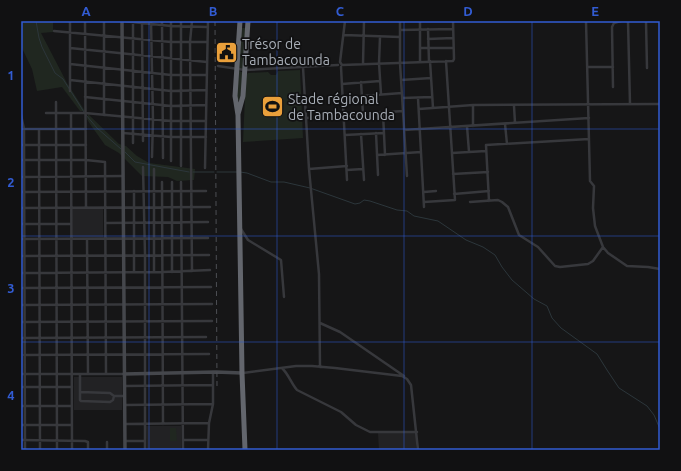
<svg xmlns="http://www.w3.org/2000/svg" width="681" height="471" font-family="Ubuntu,sans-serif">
	<rect width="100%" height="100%" fill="#161617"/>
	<!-- built -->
	<path fill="#222224" d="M72,209h31v28h-31z
		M74,377h48v33h-48z
		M146,426h35v23h-34z
		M378,433h38v17h-37z"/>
	<!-- green -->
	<path fill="#202720" d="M21,21h32v11l-12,1 26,50 18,28h-5l-18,-24 -25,4 -5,-22 -11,-23z
		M241,28h5l-2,41 -6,-1z
		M300,70l3,68 -60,4 3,-67 2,-2 20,-1 3,3h5l2,-4z
		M239,71l5,2 -4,28 -4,-2z
		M88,114l31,30 7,2 11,10 12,7 46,6 -1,11 -17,1 -9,-4 -26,-1 -23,-23 -14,-8 -15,-21 -3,-5z
		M170,428h6l1,13h-7z"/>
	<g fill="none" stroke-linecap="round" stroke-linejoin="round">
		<!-- stream -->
		<path stroke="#2c363b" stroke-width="1" d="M36,21l3,17 3,9 13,26 8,6 21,33
			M86,115l11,13 24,21
			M125,152l10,10 54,10
			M193,172h21
			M217,172h20
			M240,172l7,1 24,9h13l26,6 45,16 5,-1 4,-3 6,1 27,9 10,1 7,5 24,5 28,19 17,7 12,8 7,12 10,13 22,19 13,7 5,12 9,10 36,26 10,16 12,18 28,18 7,9 6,14"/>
		<!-- street -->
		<path stroke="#37383c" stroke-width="2.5" d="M70,21v70
			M85,21l1,186
			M104,21v94
			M122,21l49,5 36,1
			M133,21v122
			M142,21l1,120
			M151,21l2,99 -1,37
			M162,21l1,137
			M171,21v140
			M181,21v145
			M345,21h8
			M400,21v42l7,113
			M420,21v41
			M586,21l4,160 4,5 -1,22 2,18 8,21 5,6 19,13 21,1 12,2
			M628,21l2,83
			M646,21l1,47
			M428,29l1,33
			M400,30l53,-1
			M54,31l117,11h36
			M344,35l56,2
			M380,37l-1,26 2,31
			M428,39l25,-1
			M70,48l137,14
			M420,48h33
			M430,61l3,47
			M70,64l101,11h36
			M363,64l1,-43
			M342,65l111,-4 1,-2 -1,-38
			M342,65l-2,-3 5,-41
			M218,66l27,4 93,-5
			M303,67l6,102 10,105 1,93
			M341,67l6,113
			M587,67h26
			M70,80l101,11 35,-1
			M401,80l30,-2
			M361,82l2,32
			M342,84l38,-3
			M613,87l-1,-60 2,-4 7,-2
			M362,96l40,-3
			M85,97l86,9 35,-1
			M402,98l30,-1
			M418,98l6,109
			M56,102l1,348
			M473,105v21
			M514,106l1,17
			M419,109l54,-4 187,-1
			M46,113h39l86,8h35
			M71,113l1,337
			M383,113l2,42
			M21,115l3,14 1,321
			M306,118l97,-7
			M505,124l2,20
			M467,126l2,26
			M21,129h65
			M39,129l1,321
			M404,130l185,-12
			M123,133l48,4h35
			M376,133l2,42
			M361,134l3,46
			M345,135l39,-2
			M21,145h65
			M452,153l34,-2
			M377,155l44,-3
			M21,160h65l19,2 1,212
			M143,167l2,88v195
			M205,168l3,-147
			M154,169v103
			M309,169l38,-3
			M347,170l16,-1
			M453,174l35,-2
			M21,177l102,-1
			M162,182l1,242
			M172,182v90
			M181,182l2,268
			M134,191v81
			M21,192l185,-1
			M424,192l12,-1
			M454,194l35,-3
			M489,201l-3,-56 103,-6
			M424,202l31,-2 -9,-139
			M470,202l28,-2 4,2 6,5 11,28 19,12 17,19 5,1 28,-3 5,-3 10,-14
			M21,208l189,-1
			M106,223l102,-1
			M21,224h50
			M241,229l7,11 33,20 3,37
			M21,239l187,-1
			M87,239l1,135
			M21,256l188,-1
			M192,271l-2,-229 2,-21
			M21,273l142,-1 47,-2
			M21,288l190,-1
			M21,305l191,-1
			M21,322l191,-1
			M320,323l20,9 64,44
			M21,338l185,-1
			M24,355l185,-1
			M282,368c7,7 9,15 15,22l44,22 15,13 14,7h47
			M243,373l53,-7h16l23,2 67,8 5,3 4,6 7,65
			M21,374h103
			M80,374v26l1,1 29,1 3,-2 1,-4
			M125,386l88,-1
			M21,387h51
			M80,392l30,1 4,3h10
			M125,405l88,-1
			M21,406h51
			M125,424l84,-1
			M21,425h51
			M21,440l64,1 3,1v8
			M183,440h25
			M125,441h20
			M107,442v8
			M208,450l1,-27 4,-19v-32"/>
		<!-- secondary -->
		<path stroke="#45474c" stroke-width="3.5" d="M122,21l3,429
			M124,374l92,-2 26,1"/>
		<!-- highway -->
		<path stroke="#63666d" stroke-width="5" d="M240,21l-5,75 3,19 4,258 3,77
			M238,114l5,-18 5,-75"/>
		<!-- rail -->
		<path stroke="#4c4e53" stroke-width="1" stroke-dasharray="5 4" stroke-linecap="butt" d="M215,21l2,365"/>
	</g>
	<!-- grid -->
	<path fill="none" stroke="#325cd3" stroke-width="1" stroke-opacity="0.55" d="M149,21v429M277,21v429M404,21v429M532,21v429M21,129h639M21,236h639M21,342h639"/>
	<!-- icons -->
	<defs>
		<symbol id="civic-square" viewBox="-11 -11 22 22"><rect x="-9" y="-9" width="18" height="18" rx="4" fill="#eaa03b" stroke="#111112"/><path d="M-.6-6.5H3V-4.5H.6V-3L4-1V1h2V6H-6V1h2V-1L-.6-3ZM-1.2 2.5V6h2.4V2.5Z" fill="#111"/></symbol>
		<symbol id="stadium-square" viewBox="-11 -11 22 22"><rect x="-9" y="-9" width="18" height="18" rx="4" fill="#eaa03b" stroke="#111112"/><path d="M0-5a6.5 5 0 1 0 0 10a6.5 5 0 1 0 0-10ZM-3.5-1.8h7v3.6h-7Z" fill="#111"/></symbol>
	</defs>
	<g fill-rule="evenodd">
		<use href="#civic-square" x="214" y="40" width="25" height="25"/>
		<use href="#stadium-square" x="260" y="94" width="25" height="25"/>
	</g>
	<g text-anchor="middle" stroke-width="3.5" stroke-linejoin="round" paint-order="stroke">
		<!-- poi labels -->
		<g font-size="14" fill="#a8aeb7" stroke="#111112" text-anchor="start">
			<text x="242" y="49">Trésor de<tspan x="242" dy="16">Tambacounda</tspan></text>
			<text x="288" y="104">Stade régional<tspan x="288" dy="16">de Tambacounda</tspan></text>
		</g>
	</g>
	<!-- border -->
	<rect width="681" height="471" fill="none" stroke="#111112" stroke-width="44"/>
	<rect x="22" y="22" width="637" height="427" fill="none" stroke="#325cd3" stroke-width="1.5"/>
	<g font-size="13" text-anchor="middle" font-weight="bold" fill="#325cd3">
		<text x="86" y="16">A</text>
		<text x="213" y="16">B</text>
		<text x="340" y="16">C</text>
		<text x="468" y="16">D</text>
		<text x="595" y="16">E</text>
		<text x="11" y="80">1</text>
		<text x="11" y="187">2</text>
		<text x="11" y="293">3</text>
		<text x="11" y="400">4</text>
	</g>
</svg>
